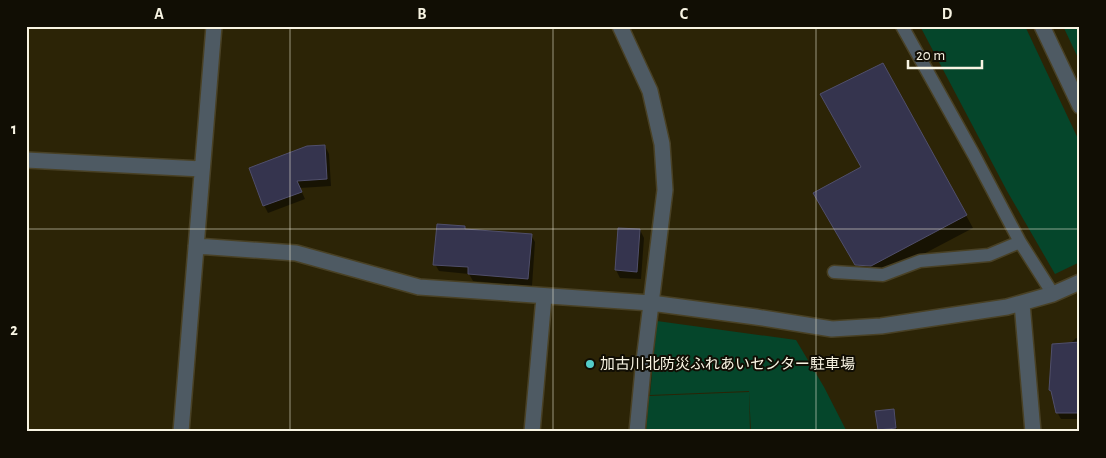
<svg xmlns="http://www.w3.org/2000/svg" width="1106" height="458" font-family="'Alegreya Sans','Noto Sans JP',sans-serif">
	<rect width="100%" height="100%" fill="#2c2406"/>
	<!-- green -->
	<path fill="#05462b" d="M920,26h105l55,117v119l-25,12 -48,-83z
		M1063,26h17v36z
		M657,321l139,19 28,47 23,45h-96l-2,-41 -99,4z
		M749,392l1,40h-104l3,-36z"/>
	<!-- shadow -->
	<path fill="#0007" d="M883,65l90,163 -95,50 -14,-1 -49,-84 48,-26z
		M325,146l4,8 2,32 -31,2 5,11 -37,14 -4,-8z
		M464,228l2,2 65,5 4,7 -3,44 -59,-5 -4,-7 -30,-3 -4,-7z
		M619,229l21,1 4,8 -3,41 -21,-1 -4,-8z
		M1076,338l4,1v80h-19l-4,-7 13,-68z
		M893,410l2,3 2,18 -17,1 -4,-20z"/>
	<!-- building -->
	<path fill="#35344e" stroke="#504f6b" d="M883,63l84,152 -96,51 -16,-1 -42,-72 48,-26 -41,-73z
		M325,145l2,34 -30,2 5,11 -39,14 -14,-38 58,-22z
		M437,224l28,2v3l67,5 -4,45 -60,-5v-7l-35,-2z
		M618,228l22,1 -3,43 -22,-2z
		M1080,342v71h-24l-5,-22 -2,-1 3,-46z
		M894,409l2,19 -18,2 -3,-19z"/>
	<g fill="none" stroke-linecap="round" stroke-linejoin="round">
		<defs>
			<path id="lane" d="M902,26l72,129 46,87 33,52
				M834,272l49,3 37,-14 69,-6 31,-13"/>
			<path id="street" d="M620,26l30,65 12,53 3,46 -22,179 -6,63
				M1042,26l38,80
				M26,160l176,9
				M196,246l100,7 123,34 232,16 105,14 76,12 49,-3 126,-19 46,-13 27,-12
				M1022,303l11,129
				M181,432l33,-406
				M532,432l12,-135"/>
		</defs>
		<!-- lane casing -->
		<use href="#lane" stroke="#494125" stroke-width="15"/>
		<!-- street casing -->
		<use href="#street" stroke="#494125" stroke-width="18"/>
		<!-- lane -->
		<use href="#lane" stroke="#4e5a63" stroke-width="12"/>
		<!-- street -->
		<use href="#street" stroke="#4e5a63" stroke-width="15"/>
	</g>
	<!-- grid -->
	<path fill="none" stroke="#f8f4e3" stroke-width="1" stroke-opacity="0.55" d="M290,26v406M553,26v406M816,26v406M26,229h1054"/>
	<!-- markers -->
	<circle fill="#53cdca" stroke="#110e04" stroke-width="2" cx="590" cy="364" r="5"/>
	<g text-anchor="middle" stroke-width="4" stroke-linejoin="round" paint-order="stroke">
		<!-- poi labels -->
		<g font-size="15" fill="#f8f4e3" stroke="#110e04" text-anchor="start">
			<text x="600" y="369">加古川北防災ふれあいセンター駐車場</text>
		</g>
	</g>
	<!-- border -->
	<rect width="1106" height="458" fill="none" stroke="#110e04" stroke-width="55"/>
	<!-- scale -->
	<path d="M908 60v8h74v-8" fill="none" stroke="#f8f4e3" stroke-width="2.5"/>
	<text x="916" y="60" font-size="15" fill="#f8f4e3" stroke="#110e04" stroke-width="4" paint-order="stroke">20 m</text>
	<rect x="28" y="28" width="1050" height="402" fill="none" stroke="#f8f4e3" stroke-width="2"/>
	<g font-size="16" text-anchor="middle" font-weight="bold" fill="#f8f4e3">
		<text x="159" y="19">A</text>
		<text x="422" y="19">B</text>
		<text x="684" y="19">C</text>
		<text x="947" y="19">D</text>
		<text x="14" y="134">1</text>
		<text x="14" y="335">2</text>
	</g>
</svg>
